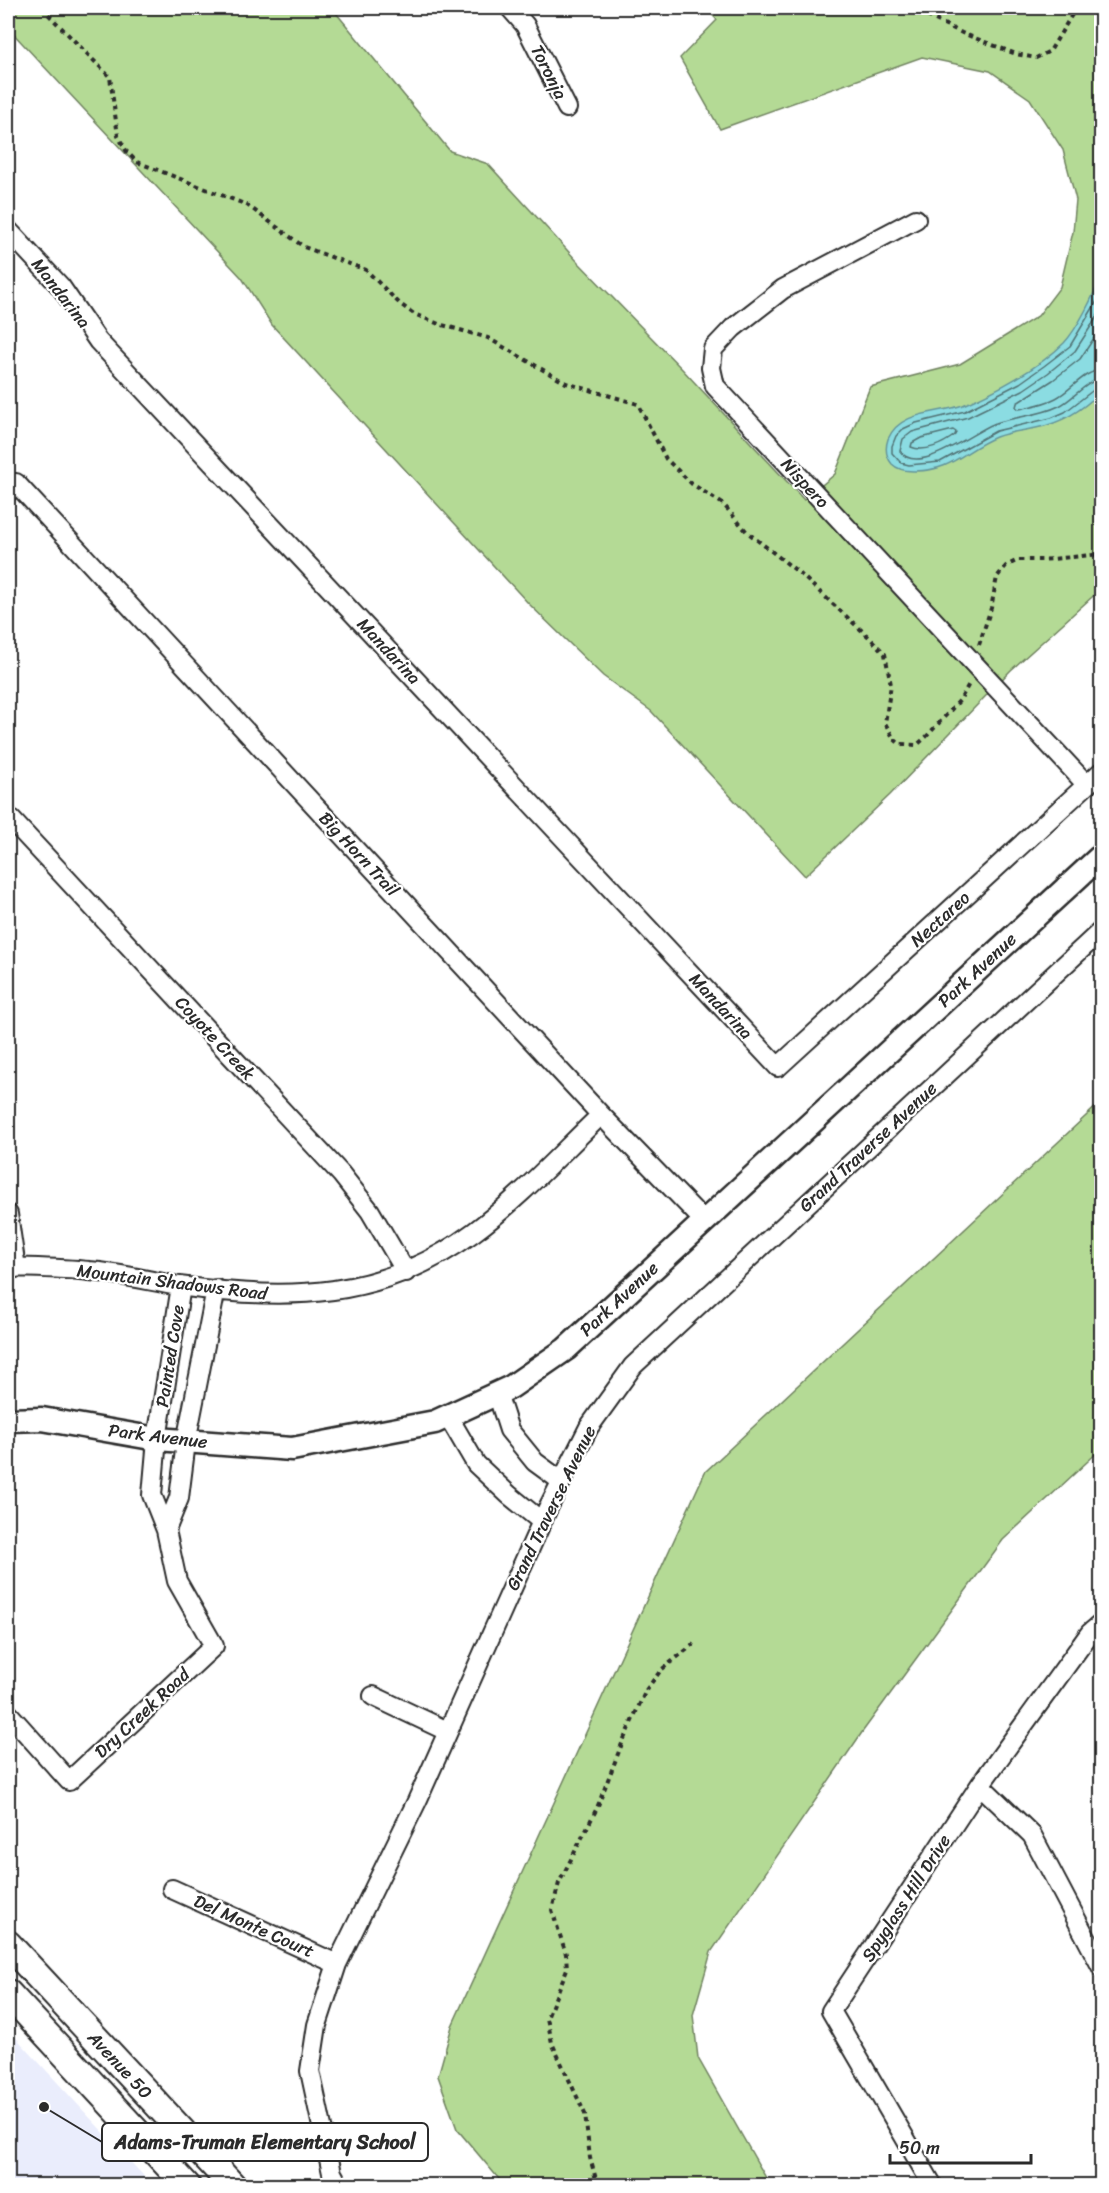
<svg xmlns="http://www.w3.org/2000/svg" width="1109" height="2193" font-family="Sriracha,sans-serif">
	<rect width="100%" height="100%" fill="#fff"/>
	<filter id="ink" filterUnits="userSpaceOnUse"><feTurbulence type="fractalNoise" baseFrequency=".0167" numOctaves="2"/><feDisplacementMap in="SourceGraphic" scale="12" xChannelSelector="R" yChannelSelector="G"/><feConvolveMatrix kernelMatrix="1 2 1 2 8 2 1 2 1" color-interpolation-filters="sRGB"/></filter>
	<g filter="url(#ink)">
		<!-- built -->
		<path fill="#eaedfc" d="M8,2029l144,156h-144z"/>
		<!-- green -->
		<path fill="#b4da95" stroke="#708260" stroke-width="1.5" d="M8,8h324l118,143 38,13 90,98 105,108 121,130 31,-26 35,-87 90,-23 78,-48 22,-29 13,-55 3,-32 -13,-50 -33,-51 -40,-28 -68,-14 -202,72 -40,-71 37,-38 -11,-12h395v581l-90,81 -121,125 -85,81 -154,-165 -48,-35 -75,-73 -256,-278 -30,-47 -234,-250z
			M1101,1102v347l-98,91 -140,191 -152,221 -18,63 5,43 72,127h-266l-47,-56 -19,-53 14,-50 253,-554z"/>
		<!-- water -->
		<path fill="#8bdce2" stroke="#659599" stroke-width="1.5" d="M1101,276v115c-18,19 -39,32 -65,37 -14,3 -28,4 -40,9 -32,13 -44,35 -83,34 -7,0 -15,-1 -21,-7 -6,-7 -7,-16 -4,-25 12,-29 51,-25 75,-34 33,-14 76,-37 101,-62 14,-15 30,-48 37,-67z"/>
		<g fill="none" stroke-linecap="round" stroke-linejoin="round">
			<!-- shore -->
			<path stroke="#517274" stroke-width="1.5" d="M1102,293l-32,53 -26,20 -24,17 -55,28 -49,12 -13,6 -7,7 -4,10v7l9,10 8,2 31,-3 56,-31 55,-13 14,-6 31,-24 6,-1
				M1102,309l-27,42 -27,22 -25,17 -55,27 -56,15 -9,7 -3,12c18,27 76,-22 96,-28 21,-7 43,-7 63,-17 14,-6 27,-26 43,-27
				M1102,326l-22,33 -27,21 -36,23 -1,4 3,2c13,-3 26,-5 37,-11 16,-8 27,-27 46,-28
				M953,430l3,2 -1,3c-12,9 -30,18 -44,12l1,-4 9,-5z"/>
			<defs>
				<path id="minor" d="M510,8l15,17 42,83
					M916,219l-133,70 -50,39 -20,21 -2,19 4,18 372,399
					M8,230l53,57 37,54 680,726 324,-296
					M8,492l8,-9 585,632 103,106
					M8,816l333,358 29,37 36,61
					M8,1214l8,54
					M8,1267c27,1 54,1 81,4 30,2 60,10 90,15 108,15 204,14 295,-54 46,-34 86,-78 127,-117
					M497,1393l12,37 26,32 26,19
					M448,1416l28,48 33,31 32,26
					M166,1530l13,-32 7,-56 30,-153
					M373,1696l74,35
					M8,1713l61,68 145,-135 -37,-65 -11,-51 -14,-35 5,-56 24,-153
					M980,1785l52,50 70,133
					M172,1889l165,75
					M339,2186l-7,-13 -22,-102 7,-46 20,-61 80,-163 131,-293 41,-81 44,-61 469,-436
					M933,2186l-102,-175 149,-226 110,-152 12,-10"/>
				<path id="tertiary" d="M8,1420l34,-1 115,20 135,10 143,-27 76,-35 55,-38 536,-494"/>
				<path id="secondary" d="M8,1944l225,242
					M8,1993l179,193"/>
			</defs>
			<!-- minor casing -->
			<use href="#minor" stroke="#2b2b2b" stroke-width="22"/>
			<!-- tertiary casing -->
			<use href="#tertiary" stroke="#2b2b2b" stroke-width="27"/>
			<!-- secondary casing -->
			<use href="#secondary" stroke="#2b2b2b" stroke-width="30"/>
			<!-- path -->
			<path stroke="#2b2b2b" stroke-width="4" stroke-dasharray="4.5 4.5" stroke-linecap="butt" d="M42,8l68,69 8,59 9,16 10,10 110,43 57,42 62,23 34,34 14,10 25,10 49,14 78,45 72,21 28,55 26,25 31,20 24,28 51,40 73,67 14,15 6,31 -6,38 9,16 6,5 17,1 9,-8 34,-37 9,-16
				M911,8l51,25 54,21 20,4 14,-7 26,-43
				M979,645l12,-37 6,-31 9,-11 12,-6h24l60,-6
				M598,2186l-8,-28 -5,-44 -33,-71 -5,-25 20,-49 -1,-15 -14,-44 7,-27 38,-75 26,-67 23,-51 15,-20 33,-26"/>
			<!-- minor -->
			<use href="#minor" stroke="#fff" stroke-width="18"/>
			<!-- tertiary -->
			<use href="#tertiary" stroke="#fff" stroke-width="22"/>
			<!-- secondary -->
			<use href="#secondary" stroke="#fff" stroke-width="26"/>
		</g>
	</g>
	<g text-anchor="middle" stroke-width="4.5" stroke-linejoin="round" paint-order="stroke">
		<!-- street labels -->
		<g font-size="18" fill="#2b2b2b" stroke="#fff">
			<text transform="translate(549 72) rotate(63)" y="6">Toronja</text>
			<text transform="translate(61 293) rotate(52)" y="6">Mandarina</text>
			<text transform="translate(805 483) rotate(47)" y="6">Nispero</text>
			<text transform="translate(389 651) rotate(47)" y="6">Mandarina</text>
			<text transform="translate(359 854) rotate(47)" y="6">Big Horn Trail</text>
			<text transform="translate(940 919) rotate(-42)" y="6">Nectareo</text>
			<text transform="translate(977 970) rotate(-43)" y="6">Park Avenue</text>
			<text transform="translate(721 1006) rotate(47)" y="6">Mandarina</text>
			<text transform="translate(215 1038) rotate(47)" y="6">Coyote Creek</text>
			<text transform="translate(868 1147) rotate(-43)" y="6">Grand Traverse Avenue</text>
			<text transform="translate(172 1282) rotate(7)" y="6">Mountain Shadows Road</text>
			<text transform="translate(619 1299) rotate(-43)" y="6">Park Avenue</text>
			<text transform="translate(170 1356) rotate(-81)" y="6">Painted Cove</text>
			<text transform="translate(158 1436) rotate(7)" y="6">Park Avenue</text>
			<text transform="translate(551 1508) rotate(-64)" y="6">Grand Traverse Avenue</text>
			<text transform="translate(142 1713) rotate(-43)" y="6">Dry Creek Road</text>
			<text transform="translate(906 1898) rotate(-57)" y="6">Spyglass Hill Drive</text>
			<text transform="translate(254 1926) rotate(24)" y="6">Del Monte Court</text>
			<text transform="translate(120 2065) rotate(47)" y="6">Avenue 50</text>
		</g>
	</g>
	<!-- callouts -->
	<path fill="none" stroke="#2b2b2b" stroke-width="2" d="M44 2107L102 2142"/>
	<circle fill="#2b2b2b" stroke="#fff" stroke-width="2" cx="44" cy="2107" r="6"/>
	<rect fill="#fff" stroke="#2b2b2b" stroke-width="2" x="102" y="2123" width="326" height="38" rx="6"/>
	<g font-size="20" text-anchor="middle" font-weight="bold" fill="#2b2b2b">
		<text x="265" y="2149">Adams-Truman Elementary School</text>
	</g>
	<!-- margin -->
	<rect width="1109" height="2193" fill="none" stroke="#fff" stroke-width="30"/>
	<rect x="15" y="15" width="1079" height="2163" fill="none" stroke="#2b2b2b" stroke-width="2" filter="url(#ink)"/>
	<!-- scale -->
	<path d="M890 2154v9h141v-9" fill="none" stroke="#2b2b2b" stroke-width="3"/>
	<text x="899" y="2154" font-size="18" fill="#2b2b2b" stroke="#ffffff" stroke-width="4.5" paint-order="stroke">50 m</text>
</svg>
